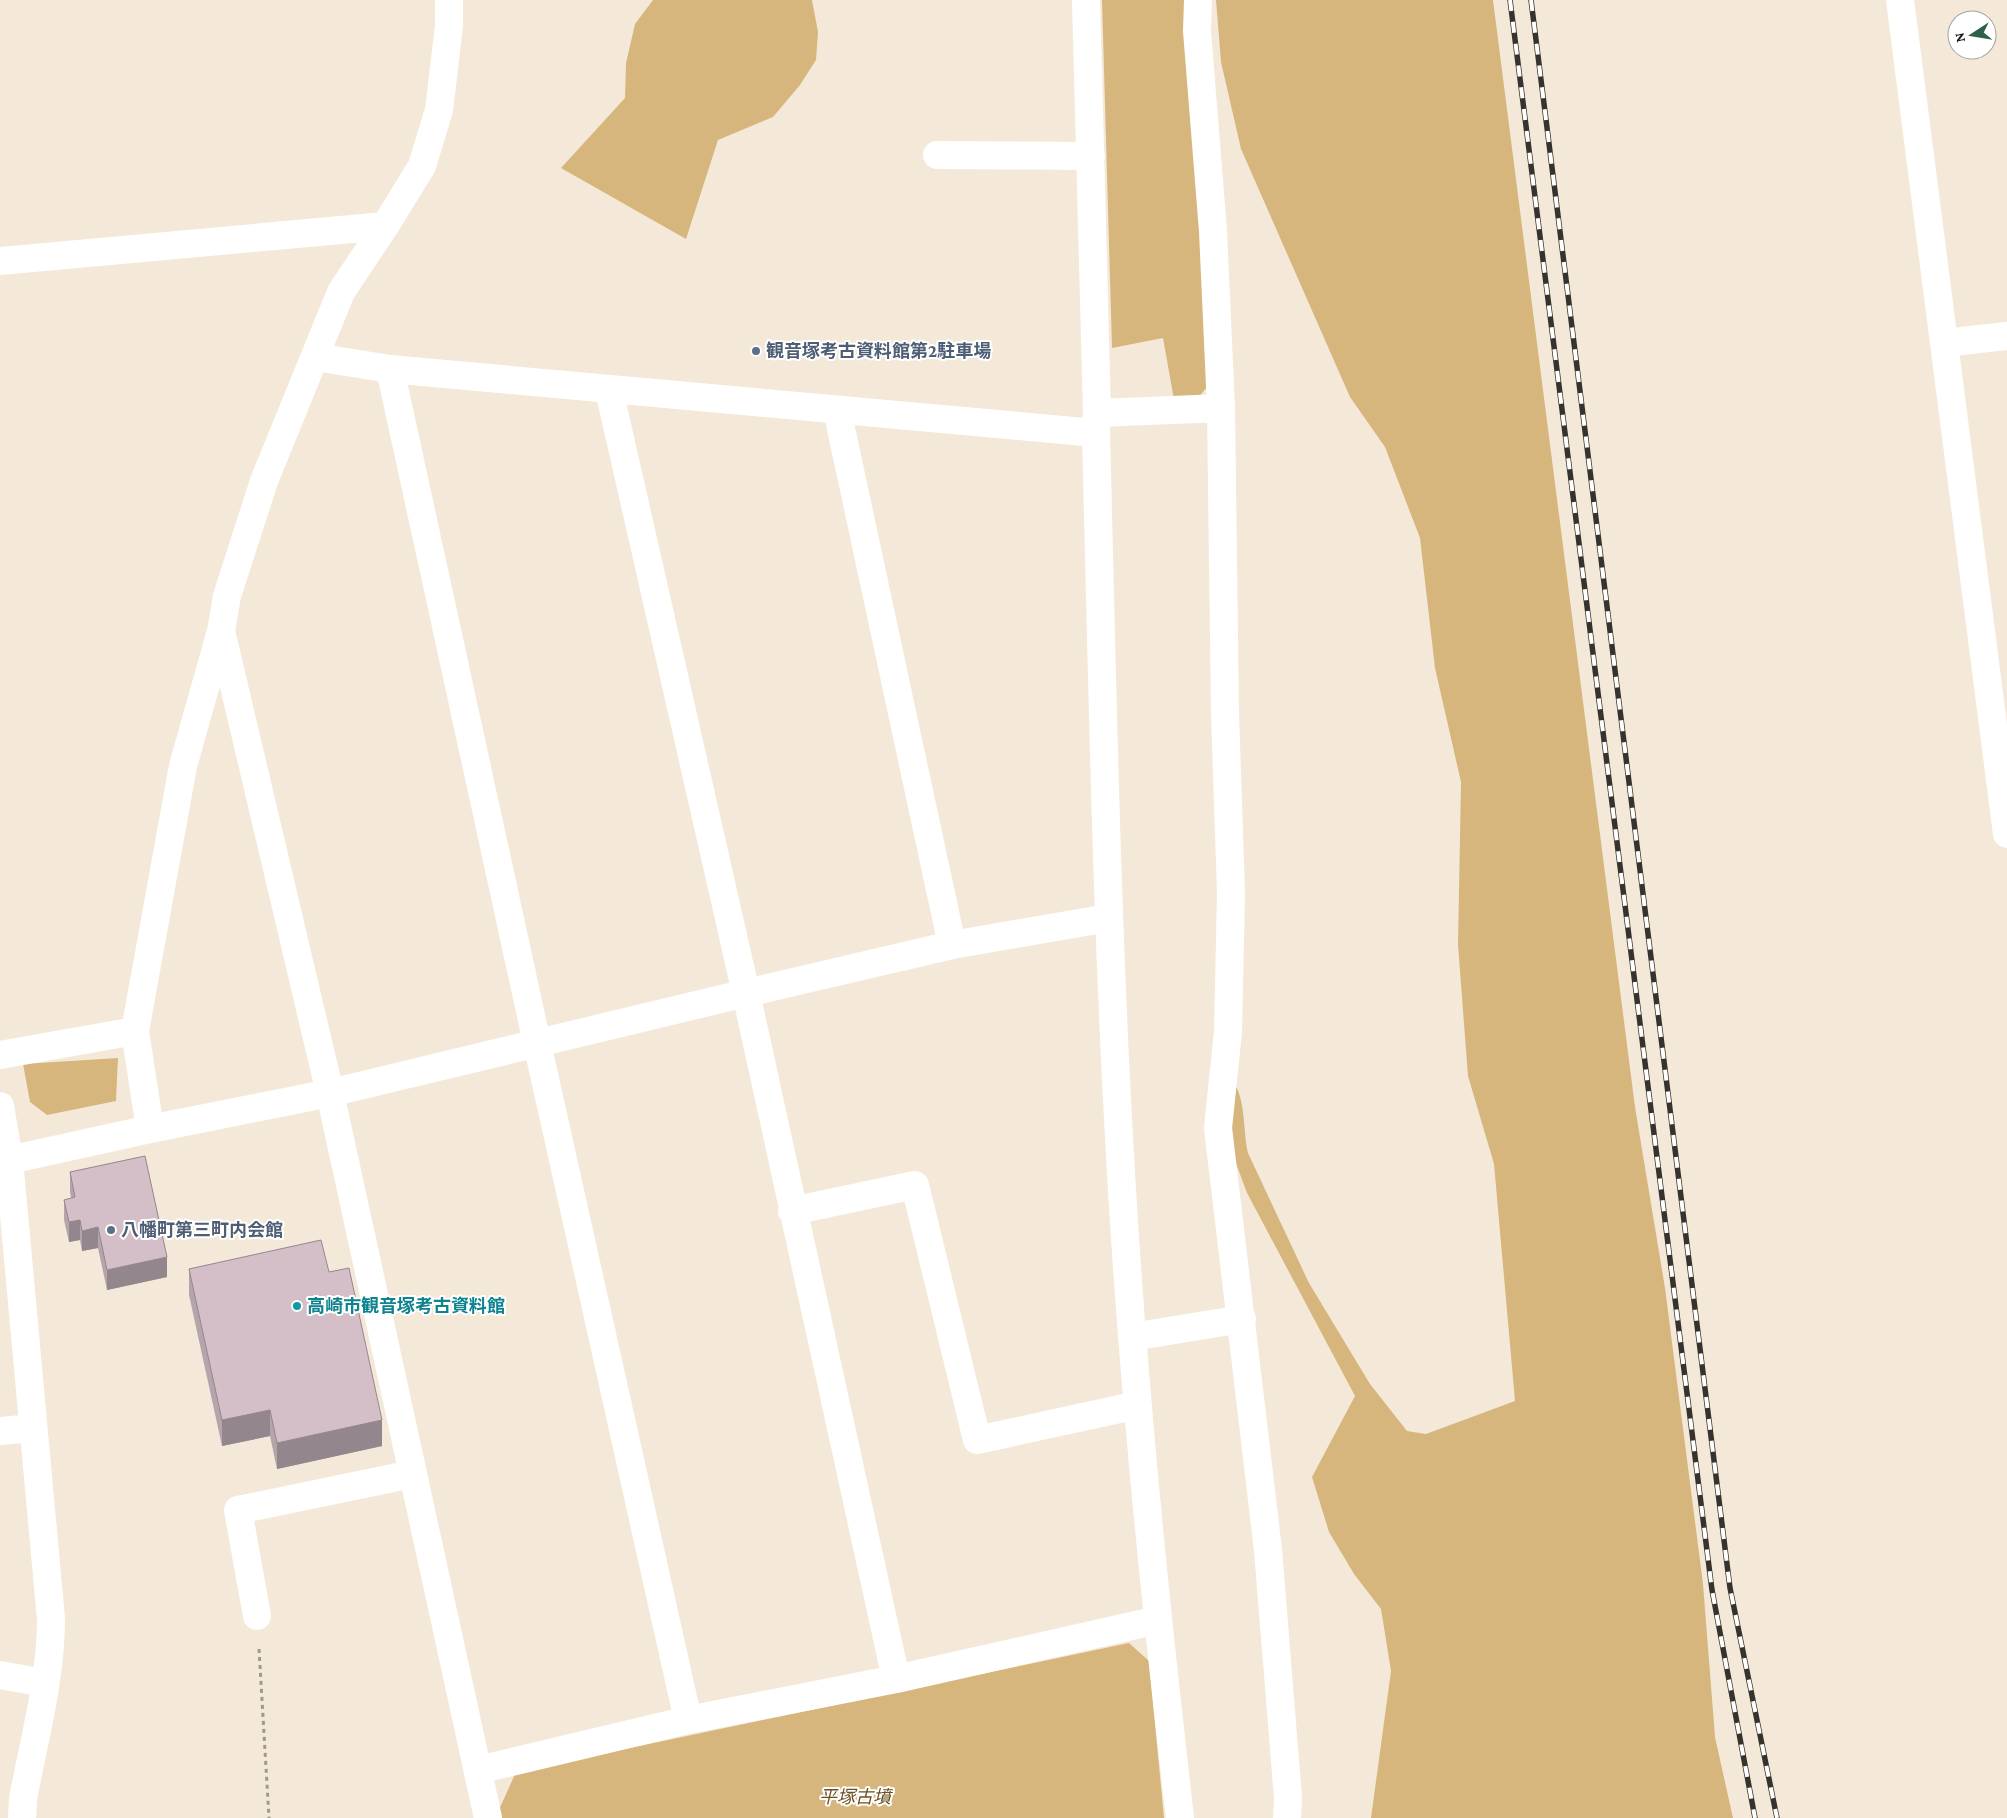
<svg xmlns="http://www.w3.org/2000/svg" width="2007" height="1818" font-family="'Crimson Pro','Noto Sans JP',serif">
	<rect width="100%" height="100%" fill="#f4e9d8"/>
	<!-- green -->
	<path fill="#d7b67e" d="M653,0h159l6,32 -2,28 -16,25 -27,32 -55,23 -32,99 -125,-71 64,-70 1,-35 9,-39z
		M1102,0h87l22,382 -13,16 -24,2 -11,-62 -51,10z
		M1216,0h277l142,1107 30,181 38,296 12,153 18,81h-362l20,-147 -10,-62 -27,-35 -25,-42 -17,-55 43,-81 -108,-203 -16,-43 2,-68c13,16 10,51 15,71l61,130 61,101 37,47 19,3 89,-33 -21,-237 -26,-88 -10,-131 3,-163 -26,-114 -15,-130 -35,-91 -35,-50 -109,-248 -20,-87z
		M118,1058l-2,43 -69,14 -17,-13 -7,-38z
		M1129,1643l20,18 15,157h-665l-1,-6 18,-40z"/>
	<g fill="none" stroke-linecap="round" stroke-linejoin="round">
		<!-- path -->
		<path stroke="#a0988b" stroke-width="3" stroke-dasharray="4 4" stroke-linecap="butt" d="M259,1649l10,169"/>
		<!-- minor -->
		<path stroke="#fff" stroke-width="28" d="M1086,0l11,413 -1,20c6,235 10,469 23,704 12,228 35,455 61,681
			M1198,0l-1,31 16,200 8,177 4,305 6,180 -3,139 -10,96 50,422 20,248 -1,20
			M1900,0l107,834
			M937,155l154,1
			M0,261l385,-35
			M1944,343l63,-7
			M315,357l75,12 706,64
			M390,369l147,674 151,677
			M609,390l137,603 150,686
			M837,410l115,535
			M1097,413l124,-5
			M221,631l109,462 158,725
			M0,1055l135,-24
			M0,1106l9,54 42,459c0,60 -17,121 -28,180l-1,19
			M150,1129l-15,-98 48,-265 38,-135 6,-35 37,-115 77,-189 44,-66 37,-60 17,-56 10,-84v-26
			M9,1160l141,-31 180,-36 416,-100 206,-48 156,-27
			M792,1211l123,-26 62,255 161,-35
			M1132,1337l110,-18
			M0,1431l33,-3
			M257,1616l-19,-106 174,-36
			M0,1675l45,8
			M478,1770l210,-50 208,-41 262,-59"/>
		<defs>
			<path id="rail" d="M1510,0l202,1590 43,228
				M1531,0l199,1588 47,230"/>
		</defs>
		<!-- rail casing -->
		<use href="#rail" stroke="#37332c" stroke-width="5.5"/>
		<!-- rail -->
		<use href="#rail" stroke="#fff" stroke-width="4" stroke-dasharray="11" stroke-linecap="butt"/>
	</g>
	<!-- wall -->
	<path fill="#b6a4ad" d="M70,1172l97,105 -60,13 -9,-42 -16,3 -2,-11 -11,2 -5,-22v-20l7,-2 -1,-6z
		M189,1269l140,3 53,174 -105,23 -7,-33 -48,10 -33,-151z"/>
	<!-- shaded-wall -->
	<path fill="#94868d" d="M80,1220v20l-11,2v-20z
		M98,1227v21l-16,3v-20z
		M167,1257v20l-60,13v-20z
		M270,1410v26l-48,10v-26z
		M382,1420v26l-105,23v-26z"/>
	<!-- building -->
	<path fill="#d4bfc9" stroke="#94868d" d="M145,1156l22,101 -60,13 -9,-43 -16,4 -2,-11 -11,2 -5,-22 11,-3 -5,-25z
		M321,1240l8,32 20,-4 33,152 -105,23 -7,-33 -48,10 -33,-151z"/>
	<!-- markers -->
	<g fill="#5c6f8a" stroke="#fff" stroke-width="2">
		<circle cx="756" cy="351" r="5"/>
		<circle cx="111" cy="1230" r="5"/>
	</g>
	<circle fill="#0f9aa8" stroke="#fff" stroke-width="2" cx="297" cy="1306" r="5"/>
	<g text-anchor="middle" stroke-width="4" stroke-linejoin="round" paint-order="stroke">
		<!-- service labels -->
		<g font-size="18" font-weight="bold" fill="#4e5e75" stroke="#fff" text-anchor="start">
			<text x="766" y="357">観音塚考古資料館第2駐車場</text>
			<text x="121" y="1236">八幡町第三町内会館</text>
		</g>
		<!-- culture labels -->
		<g font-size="18" font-weight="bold" fill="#0d838f" stroke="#fff" text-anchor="start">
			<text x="307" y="1312">高崎市観音塚考古資料館</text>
		</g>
		<!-- park labels -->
		<g font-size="18" font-style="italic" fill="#6b5120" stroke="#fff">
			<text x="855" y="1803">平塚古墳</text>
		</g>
	</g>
	<!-- north arrow -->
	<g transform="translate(1972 35) rotate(258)"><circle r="24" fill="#ffffff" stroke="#a4a3a1"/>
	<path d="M0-4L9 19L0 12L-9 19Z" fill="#2d6248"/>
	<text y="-8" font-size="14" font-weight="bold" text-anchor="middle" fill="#1c1913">N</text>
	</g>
</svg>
